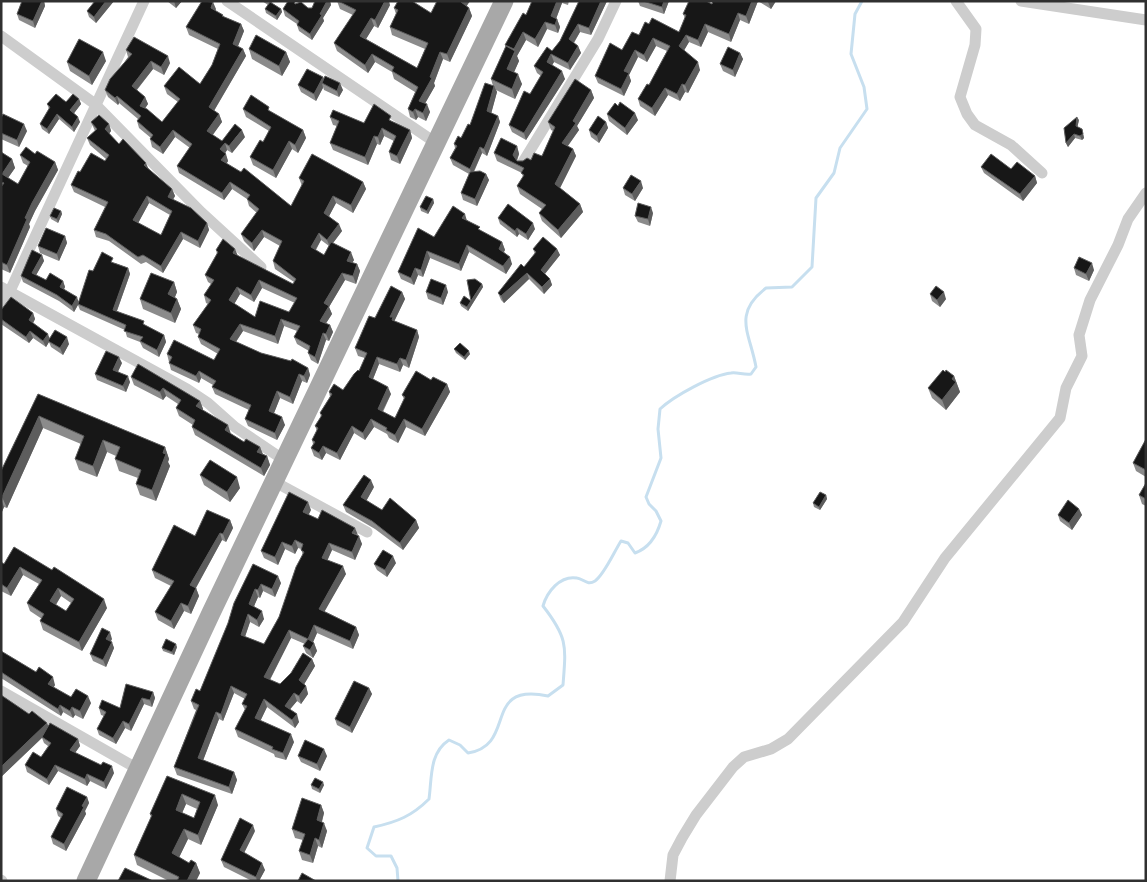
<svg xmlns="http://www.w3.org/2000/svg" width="1147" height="882" font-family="Helvetica,sans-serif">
	<rect width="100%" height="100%" fill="#fff"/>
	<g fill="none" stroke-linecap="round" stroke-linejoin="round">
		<!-- stream -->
		<path stroke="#c7dfef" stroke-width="3" d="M398,881l-1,-13 -6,-12h-15l-9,-8 7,-21c23,-5 38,-11 55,-28 3,-21 0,-46 20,-59l11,5 8,8c50,-8 13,-71 80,-57l15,-11c3,-39 5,-47 -20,-79 4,-14 17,-31 34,-28 7,1 10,8 18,3 9,-6 19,-29 26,-40l7,2 7,10c14,-5 22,-18 26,-32l-5,-10 -7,-7 -3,-7 15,-39 -3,-29 2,-20c14,-13 52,-34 71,-36 6,-1 13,2 20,1l5,-7c-6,-34 -24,-53 10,-79l26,-1 20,-20 4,-69 18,-25 6,-25 27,-39 -3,-22 -13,-33 4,-40 7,-13"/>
		<!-- minor -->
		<path stroke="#cdcdcd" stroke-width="11" d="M227,1l209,142
			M956,1l20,28 -1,16 -15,52 7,17 8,11 36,20 31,28
			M1021,1l125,19
			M1,36l94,68 106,108 60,55
			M523,162l75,-123 18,-38
			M1,287l186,102 21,14 27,24 49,33
			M1,304l9,-13 134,-290
			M275,482l92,50
			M1,691l137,78
			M1,880l1,1
			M670,881l3,-26 9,-17 14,-23 37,-48 11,-10 27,-8 17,-10 115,-117 42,-64 115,-140 6,-30 16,-32 -3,-21 11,-35 28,-55 10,-26 18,-26"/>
		<!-- primary -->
		<path stroke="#a8a8a8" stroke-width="19" d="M86,881l125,-268 293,-612"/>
	</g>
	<!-- wall -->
	<path fill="#8b8b8b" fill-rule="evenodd" d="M22,1h22l1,5 -10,22 -16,-8 -2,-6z
		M95,1h19l-18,22 -7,-6 -2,-6z
		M167,1h15l-6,7z
		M262,1h11l-1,2 9,6 1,3 -5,8 -11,-7 -1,-4 3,-4z
		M315,1h15l1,4 -8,13 1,3 -12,19 -13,-9 -2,-6v-1l-12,-8 -2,-7 12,-5 13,4h4z
		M337,1l53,4 -12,23 -4,-2 -8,13 51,29 8,-19 -33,-14 -2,-8 6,-13 -2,-6 37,5 39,-12 -4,5 3,2 3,8 -22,46 -7,-3 -9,24 1,3 -10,17 5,9 -4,9 -8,-4 -2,3 -6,-3 -2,-8 7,-17 -21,-13 -2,-7 -17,-10 -7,11 -31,-22 -3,-8 19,-28 -13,-6z
		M532,1h37l-1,4 -6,-2 -6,16h1l3,8 -2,6 -11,-4 -9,18 -12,-7 -9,16 2,5 -5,11 8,12 -7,15 -19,-9 1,2 -6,21 7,3 2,6 -13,34 -5,-3 -8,19 12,2 3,6 -12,26 -14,-6 -2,-7 8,-19 -16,-9 -3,-7 5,-10 -1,-4 7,-6 9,-13 23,-39 -2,-7 15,-33 -1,-1 21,-30z
		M579,1h28l-16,34 -11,-3 -6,11 4,3 3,7 -11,17 -16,-8 -2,3 13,14 -39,61 -14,-8 -3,-7 21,-31 11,-18 -4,-3 -3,-7 18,-15 8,-10z
		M638,1h31l-5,13 -24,-8z
		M758,1l-9,23 -9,-4 -9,22 -23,-10 -7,15 -12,-5 -5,8 16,20 -12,23 -3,-1 -5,9 -12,-6 -13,21 -15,-10 -2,-7 11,-14 18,-34 -11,-5 -9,16 -9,-5 -9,18 2,6 -7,15 -26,-13 -3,-7 27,-26 17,-15 10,-11 30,8 6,-14 -2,-4 29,-10z
		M758,1h18l-5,8z
		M216,9l-1,2 8,4 1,2 17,7 3,7 -6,15 5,3 3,7 -32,55 5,3 3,8 -10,13 10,6 23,-4 -13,16 -5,-3 -2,3 3,8 -2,3 65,42 11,-20 -3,-8 64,4 3,7 -13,24 -17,-10 -7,13 13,15 -9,12 21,17 -2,3 5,1 3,7 -4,13 -11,-4 -16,27 3,7 -6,9 4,2 3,7 -4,9 -3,-1 -8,24 -7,-4 -3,-7 1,-2 -12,-7 -3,-7 3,-6 -13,-5 -6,18 -35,-13 -7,11 25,11 47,15 2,7 -3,8 -5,-2 -9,23 -13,-6 -6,15 11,12 -8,15 -29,-14 -3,-7 4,-9 -34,-16 -3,-7 1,-2 -12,-7 -2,5 -28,-13 -4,-16 47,6 4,-6 -17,-10 -3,-7 1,-3 -3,-1 -3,-8 15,-21 -2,-1 -2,-8 7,-11 -3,-2 -3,-7 12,-21 -1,-4 22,6 55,28 1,-2 -19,-13 -2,-8 7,-15 -16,-9 -10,14 -10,-10 -3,-7 16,-21 -8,-7 -2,-7 -15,-10 -8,11 -45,-27 -2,-7 13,-18 -15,-11 -12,17 -11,-7 -2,-8 1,-1 -12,-10 -2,-7 1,-2 -19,-16 -1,2 -10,-8 -3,-7 23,-33 -2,-7 44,13 -6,12 -11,-6 -16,21 8,7 3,7 -3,4 17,14 16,-20 -11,-8 -3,-8 36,-2 12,-19 6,-16 -29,-14 -3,-8zM321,240l8,6 -5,9 -8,-5zM262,288l33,15 -6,9 -34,5 -21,-13 6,-10 14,8z
		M249,49l37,3 4,10 -8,14 -30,-17z
		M740,53l3,6 -8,18 -12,-6 -3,-7z
		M106,61l-14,24 -22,-14 -3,-9z
		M323,77l1,2 19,11 -4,7 -15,-7 -1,-3 -7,14 -15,-9 -3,-7z
		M591,90l3,8 -17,28 2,4 -11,16 5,3 3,7 -16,32 20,16 3,8 -22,26 -19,-17 -3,-8 3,-4 -22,-15 -3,-8 6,-9 -1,-4 -25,-12 -3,-8 23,-7 2,8 -2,7 14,-1 11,-4 11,-25 -2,-1 -3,-8z
		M79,99l2,5 -8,10 7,8 -6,10 -15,-13 -10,15 -7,-5 -2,-5 9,-15 -2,-5 19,-2z
		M243,109l28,3 32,18 3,8 -8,15 -6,-4 -16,29 -23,-13 -3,-8 13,-15 6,-11 -23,-14z
		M607,114l31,6 -11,15 -18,-14z
		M330,117l34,6 30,-1 16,8 2,8 -12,26 -9,-4 -2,-8 5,-11 -10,-5 -4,9 -3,-1 -9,21 -35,-15 -3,-7 7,-17 -4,-1z
		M1,118l26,13 -8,16 -18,-8z
		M1079,120l-2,7 5,2 2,9 -2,2 -7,-2 -7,9 -2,-4z
		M91,122l18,2 2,7 -2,3 10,10 53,45 3,7 -2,4 34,23 2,7 -9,18 -17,-9 -20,34 -17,-11 -5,2 -32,-23 -13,-4 -2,-7 11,-23 -31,-15 -3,-7 9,-13 25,-11 1,-2 -16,-14 -3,-7 8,-7zM149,203l21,12 -9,20 -23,-12z
		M606,122l2,6 -9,15 -8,-6 -2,-7z
		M1,152l11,7 3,9 -7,10 10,6 10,-18 -5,-3 -3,-8 15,-1 20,8 3,8 -23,41 -6,13 1,3 -20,46 -9,-4z
		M981,167l30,2 24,7 2,7 -14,18 -39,-28z
		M623,188h20l-8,13 -10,-6z
		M433,199l1,4 -6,11 -7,-3 -1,-4z
		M61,211l1,3 -4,9 -7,-4 -1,-3z
		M653,213l-3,13 -12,-4 -3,-6z
		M498,218l37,11 -7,11 -9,-6 -2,3 -17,-13z
		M467,220l14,11 21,11 3,8 -1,2 8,12 -6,10 -37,-22 -8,19 -31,-13 -7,19 -5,-2 -4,10 -13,-6 -3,-7 36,-35z
		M65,236l2,7 -8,18 -19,-8 -2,-7z
		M533,249h24l3,6 -15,19 5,5 2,6 -8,9 -15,-15 -25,24 -3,-3 -3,-7 26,-26 11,-13z
		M42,255l2,6 -8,14 10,5 17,1 2,6 -1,2 15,13 14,-31 22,-8 13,5 2,6 -13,37 47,24 2,7 -7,15 -16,-9 -3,-6 -13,-5 -2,-7 -45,-20 -2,-5 -4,7 -15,-11 -36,-19 -2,-6z
		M1074,268l20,2 -5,11 -13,-6z
		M174,282l3,10 -2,5 2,2 4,10 -6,14 -32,-14 -3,-10z
		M482,284l1,3 -15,24 -7,-5 -1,-3 11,-2z
		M402,292l3,7 -11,22 23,9 2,7 -10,31 -6,-3 -3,7 -21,-8 -6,15 18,15 -8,18 12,6 9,-19 -2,-4 29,-15 16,4 3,8 -25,44 -19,-9 -8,16 -9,-5 -2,-4 -13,-7 -9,13 -11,-7 -14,27 -14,-7 -4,7 -8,-4 -3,-8 2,-4 -1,-4 5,-9 -2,-5 6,-9 -1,-4 10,-16 -1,-5 14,-2 16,-19 6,-13 -7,-2 -3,-8 20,-30z
		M426,292h22l-5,13 -15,-6z
		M930,294l16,5 -6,8 -8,-6z
		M1,310l32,3 2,6 -2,4 17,15 19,6 -6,11 -12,-8 -2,-5 -3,5 -13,-9 -4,5 -28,-19z
		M454,349l16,5 -5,6 -9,-7z
		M122,363l-4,8 12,11 -4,10 -29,-12 -2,-6z
		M945,372l9,4 6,16 -14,18 -14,-12 -4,-10z
		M131,377l69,24 3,8 -1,1 29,24 13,8 16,5 3,7 4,2 3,9 -6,11 -69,-41 -3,-8 1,-2 -14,-9 -3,-8 2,-4 -12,-8 -3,4 -29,-15z
		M38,394l127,53 4,12 -1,3 2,4 -14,35 -16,-6 -4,-11 2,-6 -19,-7 -4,-12 1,-3 -9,-4 -10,25 -18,-7 -4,-11 6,-15 -38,-16 -36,80 -3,-1 -3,7v-43z
		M1146,439v38l-10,-6 -3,-8z
		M200,475l40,13 -10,14 -26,-17z
		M1146,483v23l-4,-2 -3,-9z
		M374,487l-8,14 16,9 34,10 3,8 -16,22 -28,-21 -29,-17 -3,-7z
		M826,495l1,4 -7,11 -6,-3 -1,-4z
		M1079,509l3,6 -10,15 -12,-9 -2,-6z
		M311,510l-3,5 50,21 4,8 -7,16 -23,-10 -5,10 19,14 -22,37 32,16 3,8 -6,14 -36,-16 -4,9 1,1 3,8 -4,7 -7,-5 -3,-7 2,-2 -14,-6 -21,42 10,4 32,-25 3,7 -11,18 2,2 2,8 -7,10 -4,-3 -7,8 9,13 -4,6 -28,-21 -7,14 34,21 -8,18 -11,-3 -1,-3 -36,-17 -3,-8 10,-19 -3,-6 3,-5 -11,-6 -11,28 -4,-2 -16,41 31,12 3,8 -5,14 -55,-19 -3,-8 22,-57 -2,-1 -3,-8 9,-10 53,-127 28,19 -6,14 -12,-6 -3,7 -2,-1 -4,9 10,13 -5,8 -9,-5 -5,15 19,7 15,-27 24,-62 -2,-6 -3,-1 -3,6 -10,-5 -7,16 -14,-7 -3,-7z
		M230,520l3,8 -7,14 -4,-2 -26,48 3,8 -8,18 -7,-3 -10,18 -16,-9 -3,-8 16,-26 -16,-8 -3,-8 43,-34z
		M14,547l93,61 -25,43 -39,-21 -3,-9 2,-2 -12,-8 -3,-8 12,-19 -16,-9 -12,21 -10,-5v-29l3,2zM61,596l10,7 -5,8 -10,-6z
		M396,563l-9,14 -10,-7 -3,-6z
		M112,639l-1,2 3,7 -8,19 -13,-6 -3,-7z
		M177,647l-3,8 -11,-4 -1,-3z
		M1,651l54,34 -2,3 18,9 20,6 -8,16 -8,-4 -2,3 -10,-6 -2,4 -60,-38z
		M369,688l3,6 -20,39 -15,-8 -2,-6z
		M153,692l2,6 -3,9 -8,-3 -13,27 -6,-3 -9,16 -17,-9 -2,-6 7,-13 -3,-1 -2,-7h21z
		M29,714l18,9 1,3 30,13 2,7 -5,7 39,20 -8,16 -16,-8 -3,5 -29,-15 -9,14 -22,-13 -2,-7 16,-8 7,-11 -4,-3 -2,-5 -41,39z
		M298,756h29l-7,15 -19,-9z
		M167,776l51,29 -17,40 -13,-6 -9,18 10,6h7l4,10 -4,8h-27l-32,-16 -3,-10 17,-38 -1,-3zM186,804l11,5 -3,9 -12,-5z
		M311,785h13l-4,8 -8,-4z
		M87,797l2,6 -4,8 1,3 -20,37 -13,-7 -2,-7 10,-19 -3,-2 -2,-7z
		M321,805l3,8 -2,9 5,9 -5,17 -4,-2 -5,17 -11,-3 -3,-9 4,-11 -8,-2 -3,-9z
		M255,831l-11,22 21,17 -6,11h-7l-28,-14 -3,-7z"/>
	<!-- shaded-wall -->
	<path fill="#5d5d5d" d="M42,1h2l1,5 -10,22 -2,-7z
		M106,1h8l-18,22 -2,-6z
		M174,1h8l-6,7z
		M327,1h3l1,4 -8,13 1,3 -12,19 -2,-6z
		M385,1h4l1,4 -12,23 -3,-8z
		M462,1h8l-6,9 -3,-8z
		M557,1h5v2l-8,21 -3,-8z
		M601,1h6l-16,34 -2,-7z
		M664,1h5l-5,13 -2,-7z
		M752,1h6l-9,23 -3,-8z
		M769,1h7l-5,8 -3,-7z
		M213,2l3,7 -3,7 -2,-8z
		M469,8l3,8 -22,46 -3,-8z
		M281,9l1,3 -5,8 -1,-4z
		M738,13l2,7 -9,22 -2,-8z
		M371,18l3,8 -11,18 -3,-8z
		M557,19l3,8 -2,6 -3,-8z
		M545,22l2,7 -9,18 -3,-8z
		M241,24l3,7 -8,20 -3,-7z
		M578,24l2,8 -9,15 -2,-8z
		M705,24l3,8 -7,15 -3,-7z
		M523,32l3,8 -9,16 2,5 -8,18 -4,-10 8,-17 -1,-3z
		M686,35l3,7 -7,12 -3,-8z
		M653,38l3,8 -9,16 -3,-7z
		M578,46l3,7 -11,17 -2,-7z
		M243,49l3,7 -34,58 -3,-7z
		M635,50l3,7 -9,18 2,6 -7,15 -3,-7 3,-18z
		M103,52l3,9 -14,24 -3,-9z
		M286,52l4,10 -8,14 -3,-10z
		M440,52l3,7 -9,24 1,3 -13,23 -3,-8z
		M740,53l3,6 -8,18 -2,-7z
		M372,54l3,8 -7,11 -3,-8z
		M551,54l3,8 -4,7 -3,-7z
		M168,56l2,7 -6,12 -3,-8z
		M151,61l2,8 -19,24 -2,-7z
		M698,62l2,8 -12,23 -3,-8z
		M562,71l3,8 -39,61 -2,-7z
		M518,74l4,10 -7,15 -3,-10z
		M323,77l2,7 -3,-1 1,5 -7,13 -2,-7z
		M340,83l3,7 -4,7 -2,-6z
		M682,84l3,8 -5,9 -3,-7z
		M494,86l3,6 -7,26 -3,-7z
		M665,88l3,7 -13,21 -3,-8z
		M591,90l3,8 -17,28 2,4 -15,21 -2,-8 11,-22z
		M117,96l2,7 -1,2 -3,-7z
		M145,97l3,7 -6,9 -2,-7z
		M79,99l2,5 -9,12 -2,-6z
		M427,104l3,8 -4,9 -3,-8z
		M415,109l3,8 -2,3 -3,-8z
		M635,113l3,7 -11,15 -2,-7z
		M57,114l2,5 -10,15 -2,-5z
		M219,114l3,8 -12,17 -3,-8z
		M498,116l2,6 -13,34 -3,-7z
		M78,117l2,5 -6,10 -2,-5z
		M1077,117l2,3 -2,9 -1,-3z
		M606,122l2,6 -9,15 -2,-7z
		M24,124l3,7 -8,16 -2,-7z
		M109,124l2,7 -4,5 -2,-7z
		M382,128l2,8 -4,9 -2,-8z
		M1082,129l2,9 -2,2 -2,-4z
		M173,130l2,7 -12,17 -3,-7z
		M242,130l3,7 -13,16 -3,-7z
		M303,130l3,8 -8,15 -3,-8z
		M410,130l2,8 -12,26 -3,-8z
		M1074,134l1,4 -7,9 -2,-4z
		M374,136l3,8 -9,21 -3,-8z
		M289,141l3,8 -16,29 -3,-8z
		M225,143l2,7 -4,7 -3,-8z
		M517,146l2,8 -3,8 -3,-7z
		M480,147l2,6 -10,22 -2,-6z
		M573,149l3,7 -18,36 -3,-8z
		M226,154l2,7 -4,7 -3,-8z
		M12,159l3,9 -10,14 -3,-8z
		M55,162l3,8 -23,41 -6,13 1,3 -20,46 -3,-8 18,-47 7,-15z
		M146,163l3,7 -5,-5z
		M486,174l3,6 -12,26 -2,-7z
		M1035,176l2,7 -14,18 -3,-7z
		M641,181l2,7 -8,13 -3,-7z
		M230,182l2,7 -8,11 -2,-7z
		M363,182l3,7 -13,24 -2,-8z
		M172,189l3,7 -5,8 -2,-7z
		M147,196l2,7 -13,24 -3,-7z
		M333,196l3,7 -9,17 -3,-7z
		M433,199l1,4 -6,11 -1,-3z
		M580,204l3,8 -22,26 -3,-8z
		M651,207l2,6 -3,13 -2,-7z
		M61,211l1,3 -4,9 -1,-4z
		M465,214l2,7 -5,-3z
		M207,223l2,7 -9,18 -2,-7z
		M533,223l2,6 -7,11 -2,-6z
		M339,224l3,7 -12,16 -3,-7z
		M517,228l2,6 -2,3 -2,-6z
		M262,230l2,7 -10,14 -2,-8z
		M181,232l2,7 -20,34 -2,-7z
		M319,233l2,7 -8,14 -2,-7z
		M65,236l2,7 -8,18 -2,-7z
		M502,242l3,8 -4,6 -2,-7z
		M467,245l2,7 -8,19 -2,-7z
		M235,249l3,7 -5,-3z
		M557,249l3,6 -17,21 -2,-6z
		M427,251l3,7 -7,19 -2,-7z
		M351,252l3,8 -5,8 -2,-7z
		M42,255l2,6 -10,18 -2,-6z
		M510,257l2,7 -6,10 -3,-8z
		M1092,263l2,7 -5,11 -3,-7z
		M357,264l3,7 -4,13 -3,-8z
		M128,268l2,6 -15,42 -2,-6z
		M415,268l3,7 -4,10 -3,-7z
		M342,273l3,7 -16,27 3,7 -9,14 -3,-7 4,-18z
		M527,273l2,6 -25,24 -3,-7z
		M550,279l2,6 -8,9 -2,-7z
		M259,280l3,8 -8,14 -3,-7z
		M63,281l2,6 -3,6 -2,-6z
		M174,282l3,10 -5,12 -4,-10z
		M482,284l1,3 -15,24 -1,-4z
		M446,285l2,7 -5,13 -2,-7z
		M237,287l3,7 -8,14 -3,-8z
		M402,292l3,7 -11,23v6l-4,-11z
		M944,292l2,7 -6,8 -3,-7z
		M77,297l2,6 -5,9 -2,-6z
		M177,299l4,10 -6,14 -4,-10z
		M33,313l2,6 -4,8 -2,-7z
		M281,319l3,7 -6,18 -3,-8z
		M240,324l3,7 -10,15 -3,-7z
		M330,325l3,7 -4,9 -3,-7z
		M417,330l2,7 -10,31 -3,-8z
		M30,331l3,7 -4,5 -3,-6z
		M323,333l3,7 -8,24 -3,-7z
		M48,334l2,6 -2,1 1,1 -3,5 -3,-6z
		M164,335l2,7 -7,15 -2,-7z
		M67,337l2,7 -6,11 -3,-7z
		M469,351l1,3 -5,6 -1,-3z
		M119,357l3,6 -6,13 -3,-6z
		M377,357l2,7 -8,20 -2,-7z
		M400,358l3,7 -3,7 -3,-8z
		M308,368l2,7 -3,8 -3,-7z
		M199,371l2,7 -2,5 -3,-7z
		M299,374l3,7 -9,23 -3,-7z
		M128,376l2,6 -4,10 -3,-6z
		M954,376l6,16 -14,18 -4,-10 10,-21z
		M447,384l3,8 -25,44 -3,-7z
		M388,387l3,7 -11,22 -2,-7z
		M163,388l3,8 -3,4 -3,-8z
		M277,391l3,7 -8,20 -3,-7z
		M200,401l3,8 -4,6 -3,-9z
		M39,416l4,12 -36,80 -5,-11z
		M282,417l3,8 -8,15 -2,-7z
		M371,419l3,8 -9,13 -2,-7z
		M404,419l2,8 -8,16 -3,-8z
		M228,425l3,9 -3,5 -3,-9z
		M352,426l2,7 -14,27 -3,-7z
		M103,440l4,12 -10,25 -4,-11z
		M323,446l3,7 -4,7 -3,-7z
		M165,447l4,12 -1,3 2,4 -14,35 -4,-11z
		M260,447l3,8 -6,-3z
		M267,456l3,9 -6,11 -3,-8z
		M237,477l3,11 -10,14 -3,-10z
		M371,480l3,7 -10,18 -3,-8z
		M826,495l1,4 -7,11 -1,-3z
		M1,499l3,8 -3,7z
		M308,502l3,8 -5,10 -3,-8z
		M1079,509l3,6 -10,15 -3,-7z
		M230,520l3,8 -7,14 -3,-8z
		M416,520l3,8 -16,22 -3,-7z
		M355,528l3,7 -6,-2z
		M220,533l2,7 -29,53 -3,-8z
		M359,536l3,8 -7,16 -3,-8z
		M295,540l3,8 -3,6 -3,-8z
		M282,542l3,7 -7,16 -3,-8z
		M329,543l3,7 -7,16 -3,-8z
		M393,556l3,7 -9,14 -2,-7z
		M343,566l3,8 -24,42 -3,-7z
		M20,567l3,8 -12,21 -4,-8z
		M278,576l3,7 -6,14 -3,-8z
		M261,584l2,7 -3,7 -2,-8z
		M58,588l3,8 -8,13 -3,-8z
		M196,588l3,8 -8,18 -3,-8z
		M255,589l3,8 -6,14 -3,-7z
		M104,599l3,9 -25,43 -3,-9z
		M181,603l3,8 -10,18 -3,-8z
		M262,611l2,8 -5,8 -2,-7z
		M248,614l2,8 -7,20 -2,-7z
		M314,625l3,8 -6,14 -3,-8z
		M356,627l3,8 -6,14 -3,-8z
		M289,630l2,8 -24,47 -3,-8z
		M110,632l2,7 -4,7 -2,-7z
		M112,642l2,6 -8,19 -3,-7z
		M314,643l3,8 -4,7 -3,-8z
		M176,644l1,3 -3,8 -2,-3z
		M312,659l3,7 -13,22 -3,-8z
		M53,677l2,8 -4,7 -3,-8z
		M231,686l3,7 -11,28 -2,-7z
		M306,686l2,8 -7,10 -2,-8z
		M369,688l3,6 -20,39 -2,-6z
		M153,692l2,6 -3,9 -2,-7z
		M294,693l3,8 -10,12 -2,-7z
		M88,696l3,7 -8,16 -3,-8z
		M142,698l2,6 -13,27 -2,-7z
		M264,699l3,8 -9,19 -3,-8z
		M60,705l3,7 -2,4 -3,-7z
		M72,707l3,8 -2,3 -3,-7z
		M216,712l3,7 -18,47 -3,-8z
		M297,714l2,8 -4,6 -3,-8z
		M123,721l2,7 -9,16 -3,-6z
		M47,723l3,7 -49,47v-10z
		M291,734l3,8 -8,18 -3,-7z
		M78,739l2,7 -8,11 -2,-7z
		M324,749l3,7 -7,15 -3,-7z
		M55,765l3,6 -9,14 -2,-6z
		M112,766l2,7 -8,16 -2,-7z
		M234,772l3,8 -5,14 -3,-7z
		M87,774l3,7 -3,5 -2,-7z
		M323,782l1,3 -4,8 -1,-4z
		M182,794l4,10 -7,16 -3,-10z
		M215,795l3,10 -17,40 -3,-10z
		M87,797l2,6 -4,8 1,3 -20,37 -2,-7z
		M321,805l3,8 -4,15 -3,-8z
		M324,823l3,8 -5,17 -3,-8z
		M253,825l2,6 -13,26 -2,-7z
		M184,829l4,10 -12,25 -4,-11z
		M315,838l3,8 -5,17 -3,-8z
		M196,863l4,10 -4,8h-9z
		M262,863l3,7 -6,11h-2l-1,-4z"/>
	<!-- building -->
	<path fill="#171717" stroke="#5d5d5d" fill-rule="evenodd" d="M22,1h20l-9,20 -16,-7z
		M95,1h11l-12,16 -7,-6z
		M202,1l11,1 -2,6 12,7 -1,1 19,8 -8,20 10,5 -34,58 10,7 -12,17 15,10 13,-17 7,6 -13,16 -4,-3 -5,6 6,5 -5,6 20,12 3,-4 47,38 13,-25 -5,-3 13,-24 51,28 -12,23 -18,-9 -9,17 15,11 -12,16 -8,-7 -8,14 13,8 7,-13 20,10 -4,9 10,3 -4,12 -11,-3 -18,30 5,3 -9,15 10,4 -4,9 -3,-1 -8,24 -7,-4 2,-7 -16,-9 6,-11 -19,-7 -6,17 -35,-12 -10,15 31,14 30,8 1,-2 16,9 -4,8 -5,-2 -9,23 -13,-6 -8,20 13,6 -7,16 -30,-14 6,-14 -39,-18 4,-6 -17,-10 -3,5 -27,-13 3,-6 -5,-3 7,-14 40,20 6,-11 -22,-12 3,-8 -8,-4 18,-25 -7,-5 10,-15 -9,-5 13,-23 -2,-2 7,-11 12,10 -2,4 60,31 3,-5 -23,-18 9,-20 -20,-11 -10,13 -11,-9 18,-25 -12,-10 3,-4 -20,-13 -8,11 -45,-27 15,-22 -19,-14 -13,17 -10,-8 3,-4 -16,-14 4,-5 -24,-20 -2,2 -10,-8 5,-11 22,-25 -6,-4 8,-13 34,19 -7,11 -10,-6 -19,25 13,11 -5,9 7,3 15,13 18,-23 -16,-13 15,-19 21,17 12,-19 8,-21 -34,-17zM259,280l38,18 -8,14 -29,-11 -5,16 -26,-17 8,-13 14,8z
		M288,1h6l1,3 6,-2 7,6h4l3,-7h12l-7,13 2,1 -12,19 -13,-9 2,-4 -16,-12z
		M338,1h47l-10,19 -4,-2 -11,18 57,32 11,-25 -38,-16 8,-17 -4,-2 4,-7h14l19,12 6,-12h25l-1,1 8,6 -22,46 -7,-2 -10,25 2,1 -13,23 8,3 -4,9 -8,-4 -2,3 -5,-3 10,-22 -26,-16 2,-4 -22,-13 -7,11 -31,-22 22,-33z
		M532,1h25l-6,15 6,3 -2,6 -10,-3 -10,17 -12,-7 -9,17 -9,-4 18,-32 3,2z
		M579,1h22l-12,27 -11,-4 -9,15 9,7 -10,17 -17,-9 -4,8 15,9 -38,62 -15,-8 15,-34 6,3 13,-22 -9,-6 13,-19 5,4 8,-10z
		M643,1h21l-2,6z
		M689,1h17l6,3 1,-3h39l-6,15 -8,-3 -9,21 -24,-10 -7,16 -12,-5 -7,11 19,16 -13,23 -3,-1 -5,10 -12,-6 -13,20 -14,-9 9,-15 2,1 21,-39 -17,-8 -9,17 -9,-5 -11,21 5,2 -8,16 -26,-13 15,-33 12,7 10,-18 7,3 6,-13 4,2 3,-6 27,14 7,-17 -3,-1z
		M270,2l11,7 -5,7 -11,-7z
		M256,35l30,17 -7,14 -30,-17z
		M79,39l24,13 -14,24 -22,-14z
		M506,46l9,5 -8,18 11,5 -6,15 -21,-10z
		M728,47l12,6 -7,17 -13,-6z
		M307,69l16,8 -9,17 -16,-9z
		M325,76l15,7 -3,8 -15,-8z
		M575,79l16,11 -18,31 3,2 -14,20 11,6 -18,35 25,20 -22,26 -19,-17 7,-8 -29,-19 7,-11 -3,-2 3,-5 -30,-15 7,-15 16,8 -4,9 4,6h6l4,-3 4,2 3,-7 8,3 13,-29 -7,-5z
		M485,83l9,3 -7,25 11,5 -14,33 -4,-2 -10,22 -20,-11 7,-12 -3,-2 4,-8 3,2 7,-14 2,1z
		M56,94l10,8 7,-8 6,5 -9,11 8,7 -6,10 -15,-13 -10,15 -7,-5 10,-17 -3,-3z
		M251,95l18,12 -1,3 35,20 -8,15 -6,-4 -16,29 -23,-13 10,-17 3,2 8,-15 -28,-18z
		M620,102l15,11 -10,15 -18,-14 8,-11 3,3z
		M374,104l17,12 -2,4 21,10 -13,26 -8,-4 7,-16 -14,-8 -4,9 -4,-1 -9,21 -35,-14 9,-22 -9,-4 3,-7 31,13z
		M3,114l21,10 -7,16 -16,-7v-15z
		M99,115l10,9 -4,5 14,15 4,-5 23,24 -2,2 28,24 -4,8 23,11 16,15 -9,18 -17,-9 -20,34 -18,-11 -5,2 -32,-23 -12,-4 14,-28 -37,-17 7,-14 2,1 11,-19 14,8 4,-6 -22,-17 10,-9 -6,-7zM147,196l25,15 -11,24 -28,-15z
		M598,116l8,6 -9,14 -8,-6z
		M1077,117l-1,9 6,3 1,5 -3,2 -6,-2 -8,9 -2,-15z
		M26,147l9,7 2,-3 18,11 -23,41 -7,15 2,1 -20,46 -6,-3v-75l3,-4 -3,-1v-30l11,7 -10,15 16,10 12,-22 -10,-7z
		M991,154l20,15 6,-7 18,14 -15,18 -39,-27z
		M480,171l6,3 -11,25 -14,-6 9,-21z
		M631,175l10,6 -9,13 -9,-6z
		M426,196l7,3 -6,12 -7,-4z
		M638,203l13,4 -3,12 -13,-3z
		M508,204l25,19 -7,11 -9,-6 -2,3 -17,-13z
		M453,206l12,8 -3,4 18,9 -2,2 24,13 -3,7 11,8 -7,9 -36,-21 -8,19 -32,-13 -6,19 -6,-2 -4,10 -13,-6 20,-44 16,9z
		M54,208l7,3 -4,8 -7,-3z
		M46,228l19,8 -8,18 -19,-8z
		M543,237l14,12 -16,21 9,9 -8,8 -15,-14 -26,23 -3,-3 23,-29 3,3 12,-15 -3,-3z
		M32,250l10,5 -10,18 14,7 4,-7 13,8 -3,6 17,10 -5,9 -15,-11 -36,-19z
		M102,252l11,6 -2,4 17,6 -15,42 31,11 -1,3 21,11 -7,15 -17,-9 3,-4 -19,-6 2,-6 -48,-21 11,-34 4,1z
		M1079,257l13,6 -6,11 -12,-6z
		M151,273l23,9 -6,12 9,5 -6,14 -31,-14z
		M431,279l15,6 -5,13 -15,-6z
		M475,279l7,5 -15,23 -7,-4 4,-7 7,5 -4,-21z
		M391,286l11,6 -12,25h3l-1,3 25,10 -11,30 -6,-2 -3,6 -20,-7 -8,20 19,10 -10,22 17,9 10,-21 -3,-2 14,-24 15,9 2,-3 14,7 -25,45 -18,-10 -9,16 -9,-5 1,-2 -16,-9 -8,14 -11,-7 -15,27 -14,-7 -4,7 -8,-5 4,-6 -3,-2 6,-12 -3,-2 7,-11 -2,-2 12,-19 -3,-2 5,-8 9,6 11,-16 4,-4 1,1 8,-18 -12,-5 4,-9 10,-23 6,2z
		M936,286l8,6 -7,8 -7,-6z
		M11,297l22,16 -4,7 19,14 -5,7 -13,-10 -4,6 -25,-18v-9z
		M55,330l12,7 -7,11 -12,-7z
		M460,343l9,8 -5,6 -10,-8z
		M106,351l13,6 -6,13 15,6 -5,10 -28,-12z
		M138,364l62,37 -4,5 32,19 -3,5 19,12 2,-3 14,8 -3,5 10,4 -6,12 -69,-41 3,-7 -19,-12 5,-8 -18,-12 -3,4 -29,-15z
		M943,370l2,2 1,-2 8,6 -2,3 4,3 -14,18 -14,-12z
		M38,394l127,53 -2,6 3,1 -14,36 -16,-6 5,-14 -26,-11 5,-12 -17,-7 -10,26 -18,-7 9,-23 -45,-20 -37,81 -1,-1v-25z
		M1146,439v31l-13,-7z
		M210,460l27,17 -10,15 -27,-17z
		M364,475l7,5 -10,17 21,13 8,-12 26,22 -16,23 -28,-22 -29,-16z
		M1146,483v16l-7,-4z
		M289,492l19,10 -5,10 15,7 4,-9 33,18 -3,5 7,3 -7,16 -23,-9 -7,15 21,8 -24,43 37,18 -6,14 -36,-16 -6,14 6,4 -4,7 -7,-4 5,-7 -19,-9 -25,47 16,7 11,-11 12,-20 9,6 -13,21 7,6 -7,10 -5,-3 -9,13 12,8 -5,6 -28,-21 -9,19 36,16 -8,19 -11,-4 1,-2 -38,-18 12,-23 -5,-2 5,-10 -16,-8 -10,28 -5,-2 -18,46 36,14 -5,15 -55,-20 25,-62 -8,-4 5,-12 4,2 28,-68 6,-20 19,-39 25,12 -6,13 -11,-5 -3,6 -3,-1 -6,15 13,7 -5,9 -9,-6 -7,21 23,9 15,-27 17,-50 8,-15 -3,-2 2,-6 -8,-4 -3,6 -10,-4 -7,15 -14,-6z
		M820,492l6,3 -7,12 -6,-4z
		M1068,500l11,9 -10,14 -11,-8z
		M207,510l23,10 -7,14 -3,-1 -30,52 6,3 -8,18 -7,-3 -10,18 -16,-9 19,-31 -22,-11 22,-45 21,11z
		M14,547l38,23 2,-3 50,32 -25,43 -39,-21 4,-7 -17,-11 15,-23 -22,-13 -13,21 -6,-4v-22l3,2zM58,588l16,11 -8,12 -16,-10z
		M383,550l10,6 -8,14 -11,-6z
		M102,628l8,4 -4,7 6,3 -9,18 -13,-6z
		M166,639l10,5 -4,8 -10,-4z
		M1,651l35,21 3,-5 14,10 -5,7 23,13 5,-8 12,7 -8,15 -8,-4 -2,4 -10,-6 -2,4 -57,-37z
		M354,681l15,7 -19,39 -15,-8z
		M126,684l27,8 -3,8 -8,-2 -13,26 -6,-3 -10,17 -16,-9 9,-17 -7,-4 3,-8 18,8z
		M1,695l28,19 3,-3 15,12 -46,44z
		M50,723l28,16 -8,11 31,15 2,-3 9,4 -8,16 -17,-8 -2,5 -30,-14 -8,14 -22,-14 8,-13 8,5 10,-14 -9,-6z
		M305,740l19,9 -7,15 -19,-8z
		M167,776l48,19 -17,40 -14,-6 -12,24 17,10 2,-3 5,3 -9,18h-10l2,-4 -45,-22 18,-40 -2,-1zM182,794l18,8 -6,16 -18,-8z
		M315,778l8,4 -4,7 -8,-4z
		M67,787l20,10 -5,9 2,1 -20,37 -13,-7 12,-23 -7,-5z
		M302,798l19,7 -4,15 7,3 -5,17 -4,-2 -5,17 -11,-4 6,-17 -13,-5z
		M240,818l13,7 -13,25 22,13 -6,14 -35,-17z
		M125,868l28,13h-35z
		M302,873l14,8h-18z"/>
	<!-- border -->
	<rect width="1147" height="882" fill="none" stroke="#303030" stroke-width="5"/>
</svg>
